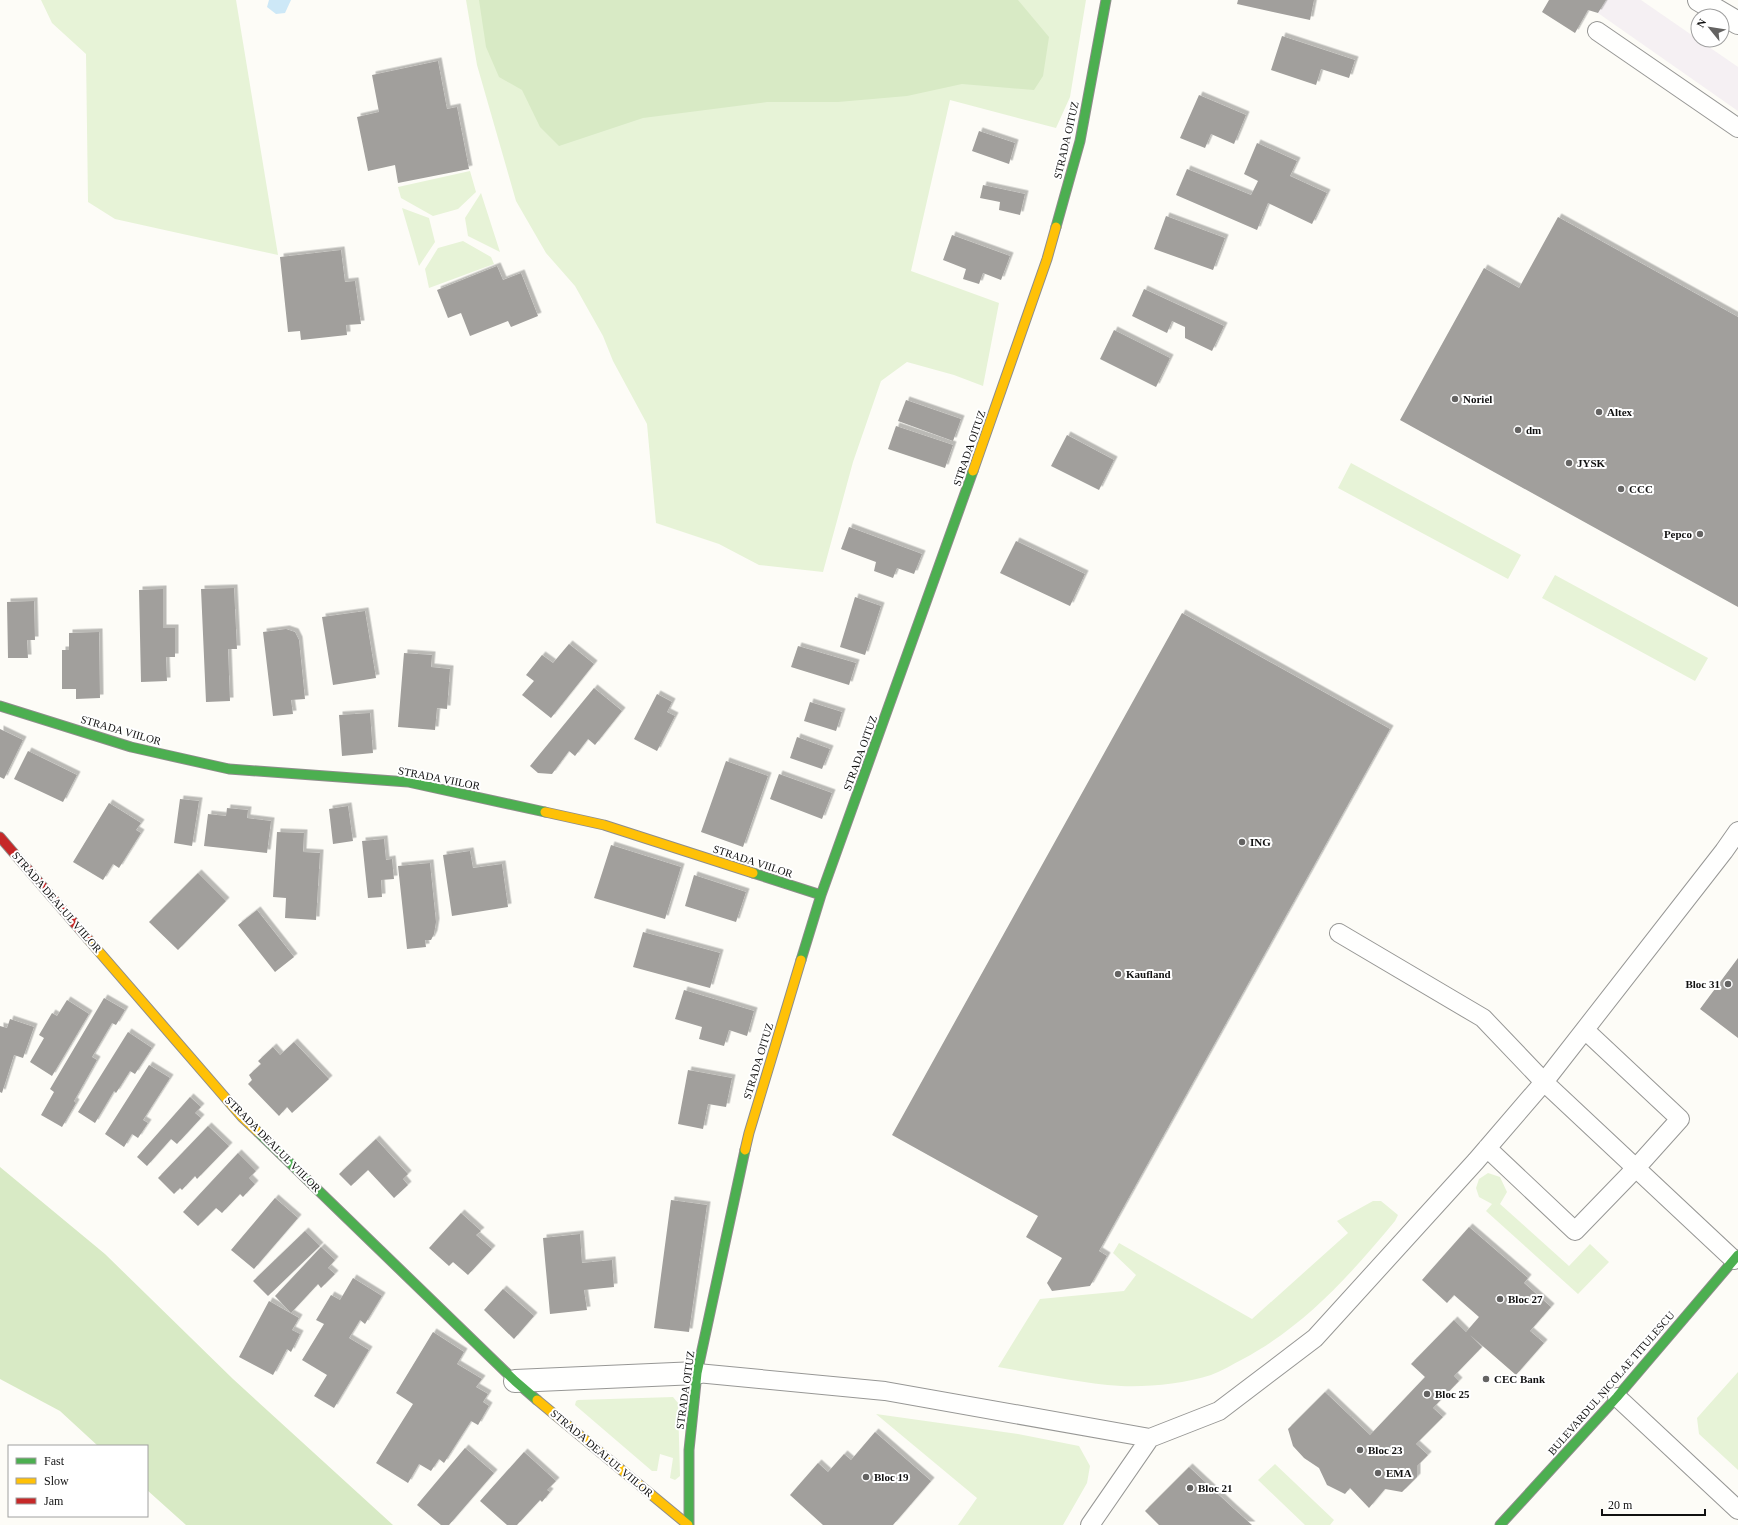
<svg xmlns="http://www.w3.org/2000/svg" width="1738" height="1525" font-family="'Times New Roman',serif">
	<defs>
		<filter id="shadow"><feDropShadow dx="3.5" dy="-3.5" stdDeviation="0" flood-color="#0004"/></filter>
	</defs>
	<rect width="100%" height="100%" fill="#fdfcf7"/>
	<!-- industrial -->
	<path fill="#f5f0f3" d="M1606,0h35l97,67v44l-140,-98z"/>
	<!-- green -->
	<path fill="#e7f3d7" d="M41,0h195l42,255 -163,-36 -27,-17 -2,-148 -34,-31z
		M466,0h620l-16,97 -14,31 -106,-28 -39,171 88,32 -16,83 -29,-11 -47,-13 -26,19 -28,81 -30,110 -64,-7 -40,-21 -63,-21 -9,-99 -34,-63 -10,-25 -28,-50 -29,-33 -30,-52 -39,-136z
		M470,171l6,21 -18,17 -25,7 -32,-18 -3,-11z
		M481,193l19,59 -32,-16 -3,-18z
		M402,208l27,10 6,24 -16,24z
		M463,241l28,16 3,7 -65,24 -4,-19 13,-21z
		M1351,463l170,92 -13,24 -170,-91z
		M1555,575l153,83 -13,23 -153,-83z
		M1488,1173l12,4 7,15 -7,12 69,62 21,-22 19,18 -31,32 -92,-83 6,-7 -13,-7 -3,-9 3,-9z
		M1373,1201h8l17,14 -3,6c-44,53 -90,105 -152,138 -10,5 -21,12 -32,16 -28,9 -61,12 -90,11 -42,-3 -82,-12 -123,-19l42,-68 84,-8 12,-16 -23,-22 6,-10 133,76 96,-86 -11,-12z
		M1738,1372v98l-39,-36 -2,-16z
		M673,1397l5,6 2,73 -5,4 -5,-2 3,-20 -13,-4 -3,17h-5l-77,-66 1,-4 2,-1z
		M876,1414l142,20 61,12 11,20 -3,17 -24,42h-105l19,-27z
		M1275,1464l59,56 -4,5h-25l-47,-45z"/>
	<!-- forest -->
	<path fill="#d8eac5" d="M479,0h539l31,37 -6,39 -9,14 -72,-6 -55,12 -69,6h-71l-124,16 -84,28 -19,-19 -18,-37 -23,-13 -13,-30z
		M0,1167l105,87 128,125 160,146h-207l-39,-35v-44h-49l-38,-35 -60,-32z"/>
	<!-- water -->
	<path fill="#cde8f7" d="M269,0h22l-6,13 -9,1 -9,-7z"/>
	<!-- building -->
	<path fill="#a19f9c" filter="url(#shadow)" d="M1238,0h76l-4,20 -73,-16z
		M1549,0h57l-8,13 -10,-3 -13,23 -33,-21z
		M1282,36l73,24 -6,18 -28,-9 -5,16 -45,-15z
		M438,61l9,48 10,-2 12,62 -71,14 -3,-18 -27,6 -11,-54 22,-5 -7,-37z
		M1199,95l47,20 -12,29 -23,-10 -6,14 -25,-10z
		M979,131l36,12 -6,21 -37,-13z
		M1257,143l40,18 -7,15 37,17 -15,31 -44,-21 -11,27 -81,-35 11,-26 64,26 7,-14 -14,-7z
		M983,185l42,9 -5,21 -21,-5 1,-8 -20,-4z
		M1166,216l59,22 -12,32 -59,-21z
		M1558,217l180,100v290l-338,-187 84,-152 35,20z
		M952,235l58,21 -9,24 -18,-7 -4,11 -16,-5 3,-10 -23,-9z
		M341,250l4,32 10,-1 6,43 -15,1 1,10 -46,5 -1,-9 -12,1 -8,-75z
		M497,266l6,14 18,-7 17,43 -27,11 -3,-6 -38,15 -9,-23 -13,5 -11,-28z
		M1144,289l80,37 -12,25 -27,-13v-11l-13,-6 -5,12 -35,-17z
		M1114,330l56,28 -14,29 -56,-28z
		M906,400l55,19 -8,22 -55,-20z
		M896,426l57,19 -8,23 -57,-19z
		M1067,435l47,25 -15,30 -48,-24z
		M849,527l73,27 -8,20 -17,-6 -4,10 -19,-7 2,-9 -35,-13z
		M1016,541l69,33 -15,32 -70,-33z
		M234,588l3,61h-9l2,52 -24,1 -5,-113z
		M163,589v39h12v29h-9l1,24 -26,1 -2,-92z
		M855,597l26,9 -16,49 -25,-8z
		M34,601l1,39h-8l1,18h-20l-1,-56z
		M365,611l11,67 -43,7 -11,-68z
		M1182,613l208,116 -291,522 8,5 -17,30 -38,5 -5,-8 15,-25 -36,-21 12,-21 -146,-81z
		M286,629l9,3 4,8 6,59 -14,1 2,14 -20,2 -10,-84z
		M99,632l1,66 -24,1v-10h-14v-39h7v-17z
		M569,644l25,20 -43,54 -29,-23 12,-14 -8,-6 16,-20 11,8z
		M798,646l58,17 -7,22 -58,-18z
		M404,653l28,2 -1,12 19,2 -3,40 -10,-1 -2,22 -37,-3z
		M594,688l28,23 -27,34 -7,-6 -13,17 -6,-5 -17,23 -14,-1 -8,-7z
		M657,694l15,8 -5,10 8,4 -18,35 -23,-12z
		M810,702l32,10 -6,19 -32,-10z
		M370,713l3,40 -31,3 -3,-41z
		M0,729l23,11 -19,39 -4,-2z
		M797,737l33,12 -8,20 -32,-11z
		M28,751l49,24 -14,27 -49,-23z
		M726,761l42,15 -25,71 -42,-15z
		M779,774l53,19 -10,26 -52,-20z
		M180,799l19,2 -7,45 -18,-3z
		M109,803l32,20 -5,7 5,3 -22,35 -6,-4 -10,16 -30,-18z
		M348,806l5,35 -20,3 -4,-35z
		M227,808l21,2 -1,8 24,3 -4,32 -63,-7 4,-32 18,2z
		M277,832l27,1 -1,19 17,1 -4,67 -31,-2 1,-20 -13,-1z
		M384,839l2,21 6,-1 2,20 -13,1 1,17 -14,1 -6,-57z
		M611,845l70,22 -16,52 -71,-21z
		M470,851l3,17 29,-4 6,43 -56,9 -9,-61z
		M430,863l6,59 -2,12 -3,6h-6l1,7 -19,2 -9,-83z
		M198,873l28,28 -48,49 -29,-28z
		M694,875l52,17 -10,30 -51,-16z
		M257,910l37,47 -19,15 -37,-47z
		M643,932l77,21 -10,35 -77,-21z
		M1738,958v80l-38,-29z
		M684,990l70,21 -7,25 -18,-6 -5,16 -25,-7 3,-12 -27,-8z
		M104,998l21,12 -9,15 -4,-2 -20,34 5,3 -23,41 2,2 -14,24 -21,-12 13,-23 -4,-3z
		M67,1000l22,14 -37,62 -22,-14 14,-24 -5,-3 13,-22 5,3z
		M10,1019l24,8 -11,31 -9,-3 -12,38 -2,-1v-66l7,2z
		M128,1032l24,16 -17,26 -5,-3 -14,22 -2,-2 -19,32 -17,-11z
		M294,1042l35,37 -37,34 -5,-6 -8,9 -31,-32 4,-4 -3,-5 12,-11 -3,-3 15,-14 7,8z
		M149,1065l21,13 -27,42 5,3 -10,15 -6,-4 -8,13 -19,-13z
		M688,1070l44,8 -6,29 -18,-3 -5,25 -25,-5z
		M190,1097l11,10 -6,6 6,5 -24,26 -6,-5 -24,27 -10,-9z
		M208,1126l21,20 -32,33 -2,-3 -13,14 -2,-2 -6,6 -16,-16z
		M376,1139l32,35 -5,5 5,6 -14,13 -26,-28 -17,16 -12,-12z
		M238,1153l18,18 -7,7 6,6 -12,13 -3,-3 -18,19 -6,-5 -18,18 -15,-14z
		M275,1198l23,20 -44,51 -23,-19z
		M671,1200l36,5 -18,127 -35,-4z
		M461,1213l20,18 -5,4 16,14 -24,26 -15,-13 -4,4 -20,-18z
		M1469,1227l59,51 -4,5 27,24 -21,24 14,12 -28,32 -46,-40 12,12 -28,29 5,5 -26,27 10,9 -27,27 12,11 -11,11v11l-15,15 -17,-3 -16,19 -19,-20 -5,6 -18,-9 -8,-17 -15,-10 -11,-12 -5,-17 37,-37 45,43 55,-58 -14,-13 43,-44 12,12 13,-15 -25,-22 -7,8 -25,-23z
		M305,1231l15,15 -52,50 -15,-15z
		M580,1234l2,29 30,-3 2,27 -30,3 3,20 -37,4 -7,-76z
		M321,1247l14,13 -7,8 7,6 -14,14 -3,-4 -27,29 -16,-17z
		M353,1278l29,18 -17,28 -5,-4 -11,18 20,12 -35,58 -20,-12 13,-21 -25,-15 22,-36 -8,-4 15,-25 9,5z
		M503,1289l31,27 -20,23 -30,-29z
		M269,1301l30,17 -7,12 8,4 -9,18 -4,-3 -14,26 -34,-18z
		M433,1332l31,20 -7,12 25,15 -6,8 12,7 -5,8 6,4 -11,19 -7,-4 -27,42 -5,-4 -8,12 -12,-7 -11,19 -32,-20 37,-59 -17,-11z
		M875,1432l56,49 -38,44h-70l-33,-30 28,-32 10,9 16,-18 7,6z
		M465,1448l29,25 -45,52h-8l-24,-20z
		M524,1452l32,29 -9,9 3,2 -8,10 -2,-2 -23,25h-10l-27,-24z
		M1189,1467l45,42 18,16h-93l-14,-14z"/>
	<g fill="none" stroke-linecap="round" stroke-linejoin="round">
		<defs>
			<path id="lane" d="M1597,31l141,97
				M1339,933l144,85 61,64 190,178
				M1487,1148l88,83 61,-63 44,-49 -95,-89
				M697,1373l188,18 265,47 69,-27 96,-73 161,-177 68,-79 180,-231 14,-20
				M1617,1397l121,113
				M1090,1525l60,-87"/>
			<path id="street" d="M1699,0l39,23
				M515,1381l182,-8"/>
			<path id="fast" d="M1056,227l24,-86 26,-141
				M0,706l131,41 98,22 179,13 137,30
				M753,873l68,22
				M801,960l20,-65 152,-424
				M258,1132l257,249 22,19
				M689,1525v-75l8,-77 48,-223
				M1500,1525l117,-128 121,-142"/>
			<path id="slow" d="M973,471l74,-212 9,-32
				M545,812l59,13 149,48
				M88,939l154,178 16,15
				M745,1150l4,-17 52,-173
				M537,1400l151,125"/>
			<path id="jam" d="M0,837l88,102"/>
		</defs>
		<!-- lane casing -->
		<use href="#lane" stroke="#979795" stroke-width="20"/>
		<!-- street casing -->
		<use href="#street" stroke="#979795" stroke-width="24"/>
		<!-- fast casing -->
		<use href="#fast" stroke="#8e8d8b" stroke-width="11"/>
		<!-- slow casing -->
		<use href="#slow" stroke="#8e8d8b" stroke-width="11"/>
		<!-- jam casing -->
		<use href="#jam" stroke="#8e8d8b" stroke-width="11"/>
		<!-- lane -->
		<use href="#lane" stroke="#fffffe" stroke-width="18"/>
		<!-- street -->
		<use href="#street" stroke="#fffffe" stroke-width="22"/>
		<!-- fast -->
		<use href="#fast" stroke="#4caf50" stroke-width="9"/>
		<!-- slow -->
		<use href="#slow" stroke="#ffc107" stroke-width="9"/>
		<!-- jam -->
		<use href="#jam" stroke="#c62828" stroke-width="9"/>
	</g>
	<!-- markers -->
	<g fill="#646362" stroke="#fff" stroke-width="1.5">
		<circle cx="1455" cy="399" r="4"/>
		<circle cx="1599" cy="412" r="4"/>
		<circle cx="1518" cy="430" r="4"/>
		<circle cx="1569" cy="463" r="4"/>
		<circle cx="1621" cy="489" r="4"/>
		<circle cx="1700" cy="534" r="4"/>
		<circle cx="1242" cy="842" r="4"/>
		<circle cx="1118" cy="974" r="4"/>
		<circle cx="1728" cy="984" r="4"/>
		<circle cx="1500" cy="1299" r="4"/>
		<circle cx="1486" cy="1379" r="4"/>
		<circle cx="1427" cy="1394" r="4"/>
		<circle cx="1360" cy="1450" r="4"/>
		<circle cx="1378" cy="1473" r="4"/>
		<circle cx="866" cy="1477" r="4"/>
		<circle cx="1190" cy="1488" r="4"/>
	</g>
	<g text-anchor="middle" stroke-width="4" stroke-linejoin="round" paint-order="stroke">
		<!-- street labels -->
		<g font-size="11" fill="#111" stroke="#fff">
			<text transform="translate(1066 140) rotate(-77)" y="4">STRADA OITUZ</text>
			<text transform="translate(969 448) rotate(-71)" y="4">STRADA OITUZ</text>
			<text transform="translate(121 730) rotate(16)" y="4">STRADA VIILOR</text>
			<text transform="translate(860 753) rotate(-70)" y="4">STRADA OITUZ</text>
			<text transform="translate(439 778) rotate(11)" y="4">STRADA VIILOR</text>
			<text transform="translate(753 861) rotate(18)" y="4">STRADA VIILOR</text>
			<text transform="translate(57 902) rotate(49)" y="4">STRADA DEALUL VIILOR</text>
			<text transform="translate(758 1061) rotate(-73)" y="4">STRADA OITUZ</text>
			<text transform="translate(273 1144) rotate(45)" y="4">STRADA DEALUL VIILOR</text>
			<text transform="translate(1611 1383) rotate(-49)" y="4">BULEVARDUL NICOLAE TITULESCU</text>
			<text transform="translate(685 1390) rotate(-82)" y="4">STRADA OITUZ</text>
			<text transform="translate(602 1453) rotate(40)" y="4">STRADA DEALUL VIILOR</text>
		</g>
		<!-- poi labels -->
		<g font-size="11" font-weight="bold" fill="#111" stroke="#fff" text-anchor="start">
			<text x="1463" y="403">Noriel</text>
			<text x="1607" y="416">Altex</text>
			<text x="1526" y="434">dm</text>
			<text x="1577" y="467">JYSK</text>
			<text x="1629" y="493">CCC</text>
			<text x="1692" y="538" text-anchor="end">Pepco</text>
			<text x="1250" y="846">ING</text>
			<text x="1126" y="978">Kaufland</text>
			<text x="1720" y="988" text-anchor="end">Bloc 31</text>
			<text x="1508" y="1303">Bloc 27</text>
			<text x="1494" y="1383">CEC Bank</text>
			<text x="1435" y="1398">Bloc 25</text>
			<text x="1368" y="1454">Bloc 23</text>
			<text x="1386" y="1477">EMA</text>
			<text x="874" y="1481">Bloc 19</text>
			<text x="1198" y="1492">Bloc 21</text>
		</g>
	</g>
	<!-- legend -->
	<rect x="8" y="1445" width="140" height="72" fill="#ffffff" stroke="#a0a0a0"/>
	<rect x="16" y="1458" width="20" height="6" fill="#4caf50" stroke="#a0a0a0"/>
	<text x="44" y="1465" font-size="12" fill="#111111">Fast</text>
	<rect x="16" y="1478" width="20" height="6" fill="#ffc107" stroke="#a0a0a0"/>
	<text x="44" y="1485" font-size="12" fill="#111111">Slow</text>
	<rect x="16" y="1498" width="20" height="6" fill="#c62828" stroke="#a0a0a0"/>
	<text x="44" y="1505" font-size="12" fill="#111111">Jam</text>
	<!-- north arrow -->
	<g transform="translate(1710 28) rotate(300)"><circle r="19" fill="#ffffff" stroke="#a0a0a0"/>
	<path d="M0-3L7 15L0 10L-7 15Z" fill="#646362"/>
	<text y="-6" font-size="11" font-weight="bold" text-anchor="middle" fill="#111111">N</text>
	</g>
	<!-- scale -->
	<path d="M1602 1509v6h103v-6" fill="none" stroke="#111111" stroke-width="2"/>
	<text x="1608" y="1509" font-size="12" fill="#111111" stroke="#ffffff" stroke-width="3" paint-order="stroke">20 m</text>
</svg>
